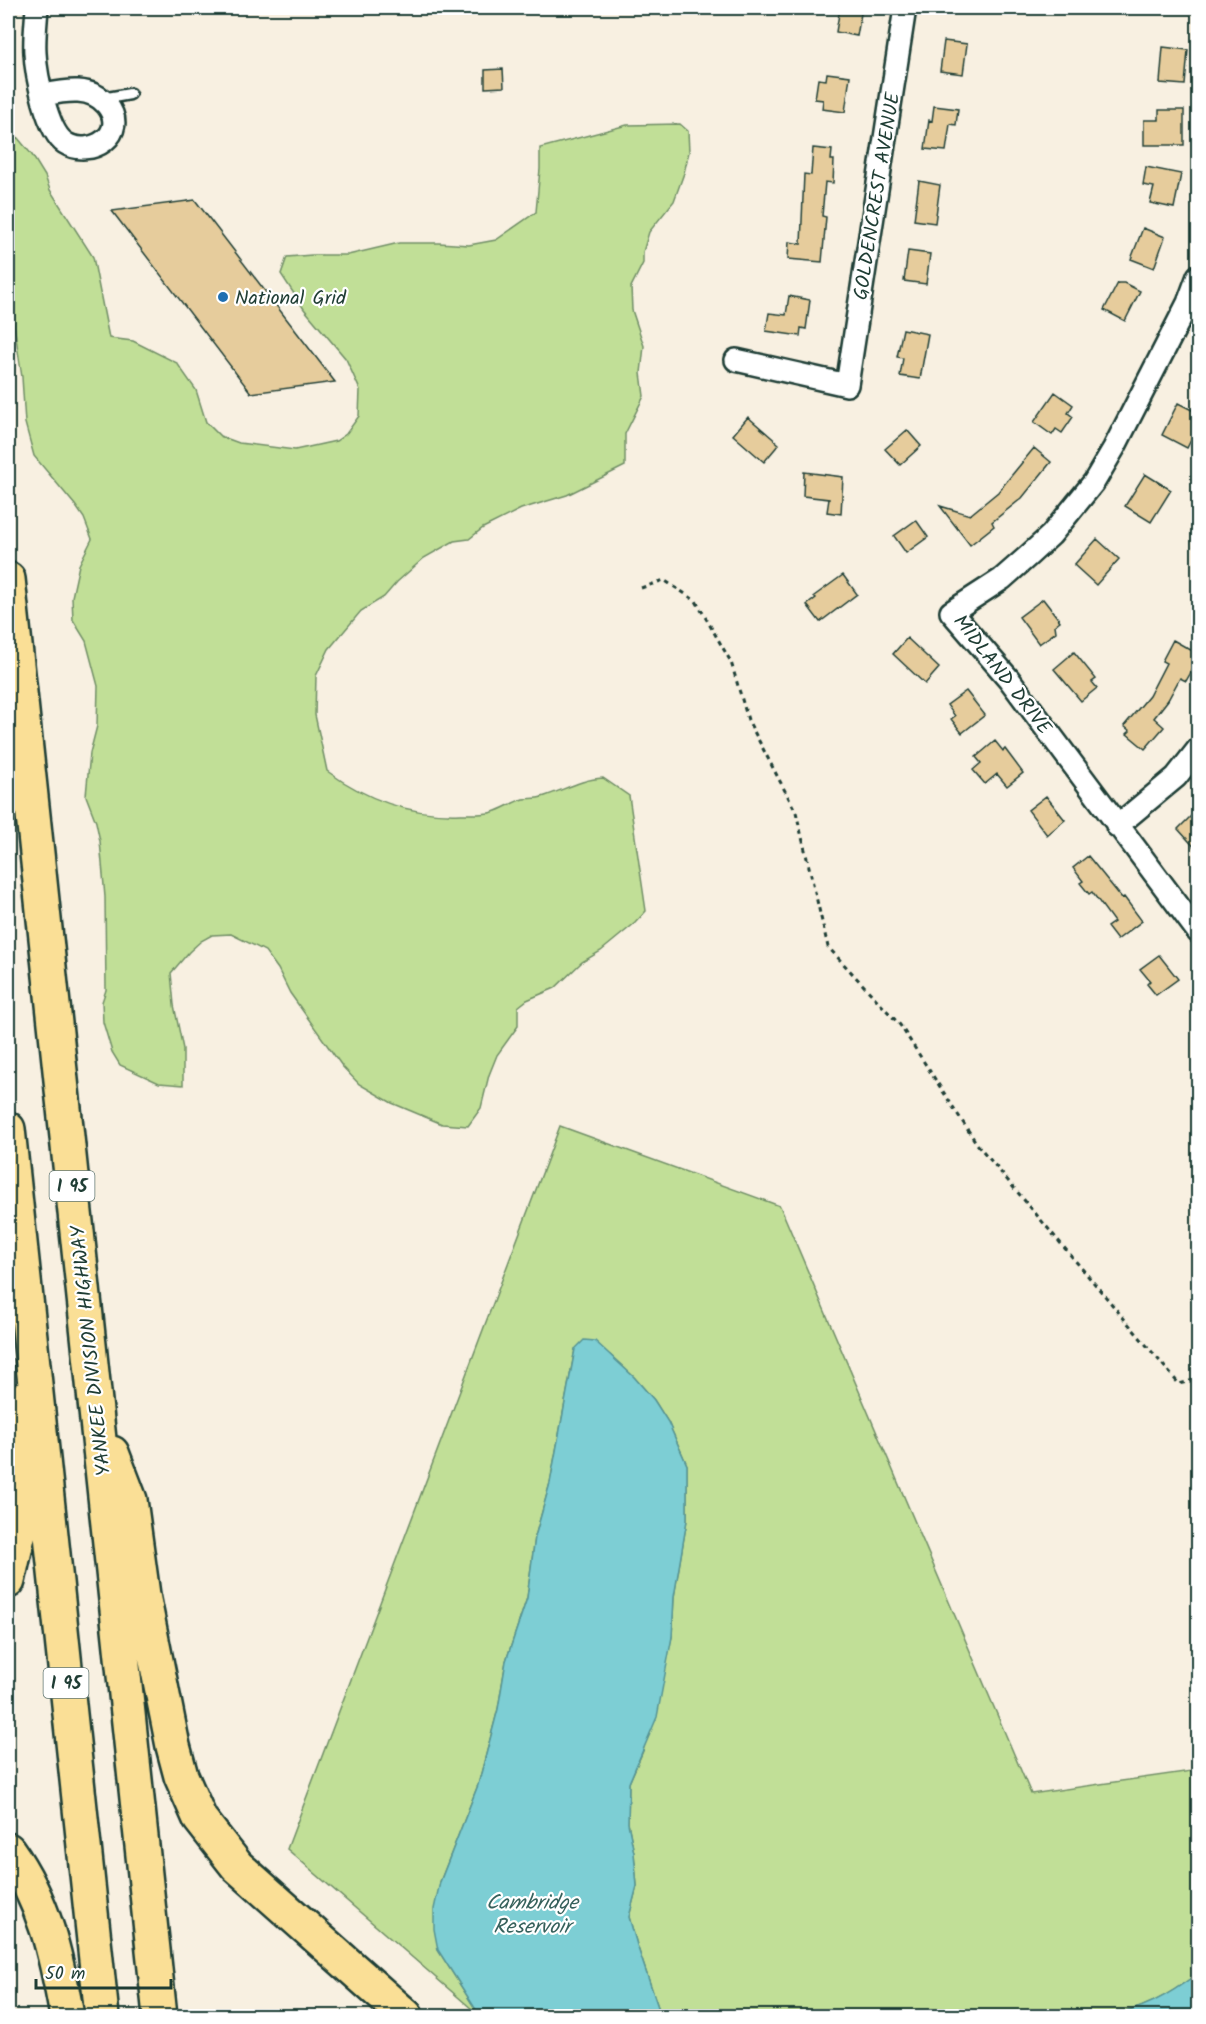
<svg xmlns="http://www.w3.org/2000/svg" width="1206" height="2024" font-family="Kalam,sans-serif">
	<rect width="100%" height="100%" fill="#f8f0e1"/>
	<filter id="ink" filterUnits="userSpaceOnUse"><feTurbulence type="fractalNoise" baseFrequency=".0167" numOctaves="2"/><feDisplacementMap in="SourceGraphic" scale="12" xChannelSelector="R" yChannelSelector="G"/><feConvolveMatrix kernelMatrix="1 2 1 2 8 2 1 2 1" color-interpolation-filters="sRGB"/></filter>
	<g filter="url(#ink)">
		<!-- green -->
		<path fill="#c1df97" stroke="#708e66" stroke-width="1.5" d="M680,124l8,7 1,21 -5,21 -10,28 -25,31 -6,20v11l-12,24 1,23 12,36 -3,27 3,23 -19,38v32l-58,29 -46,14 -38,19 -14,11 -15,2 -30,17 -27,24 -13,15 -23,14 -32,38 -13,27 -1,39 12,56c40,29 85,45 134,43 11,0 22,1 32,-2 10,-3 20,-10 30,-13 6,-1 13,0 19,-2 20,-6 39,-18 61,-19l26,18 17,115 -11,12 -34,28 -19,11 -27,26 -28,12 -9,7v19l-21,29 -8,20 -8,33 -13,18 -26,-2 -50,-21 -33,-19 -17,-18 -52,-73 -12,-24 -13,-18 -34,-17 -19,1 -11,6 -12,11 -18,21 3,32 9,44v36l-24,-2 -39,-18 -8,-13 -9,-30 -1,-20 4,-12 -1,-93 -5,-56 -4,-19 -10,-26 4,-43 7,-27 1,-40 -12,-45 -13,-21 -1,-23 7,-32 13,-26 -8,-21 -9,-13 -41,-49 -9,-33 -3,-46 -14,-92v-135l9,-13 15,18 13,21 5,14 43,67 16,81 24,3 44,22 19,27 10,32 14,14 19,7 56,7 41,-9 10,-7 13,-18 1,-26 -14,-31 -42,-50 -23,-35 6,-17 25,-2h36l51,-12h40l30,2 27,-5 40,-28 4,-43v-21l87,-23z
			M560,1126l220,80 251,588 167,-24v203c-29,22 -56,38 -93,43h-444l-24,-71 -8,-28 8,-31 -3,-33 -6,-30 1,-40 14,-32 29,-114 2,-40 13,-77v-55l-19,-43 -14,-22 -20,-23 -24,-22 -35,-6 -25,134 -15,54 -8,61 -21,63 -8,48 -20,76 -38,97 -2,68 42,66 -193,-167z"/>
		<!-- water -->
		<path fill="#7dced4" stroke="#579494" stroke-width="1.5" d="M584,1340l11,1 39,36 20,23 14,22 19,43v55l-13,77 -2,40 -15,80 -28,66 -1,40 6,30 3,33 -8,31 8,28 24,71h-181l-42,-66 -4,-21v-20l6,-27 38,-97 20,-76 8,-48 21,-63 8,-61 15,-54 25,-134z
			M1198,1973v43h-93c37,-5 64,-21 93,-43z"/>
		<!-- building -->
		<path fill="#e6cc9c" stroke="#1f3d34" stroke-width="1.5" d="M840,8h22l-5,28 -21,-4z
			M944,41l23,3 -4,30 -23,-3z
			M1163,47l25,3 -3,35 -25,-2z
			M503,69l1,18 -19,1v-18z
			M827,73l23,3 -5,36 -23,-3 1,-9 -8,-1 3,-20 8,1z
			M934,106l24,3 -2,16 -6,-1 -4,27 -21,-2 4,-29 3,1z
			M1159,110h25v35h-40v-25h15z
			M813,148l19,2 -1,10h3l-1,23 -8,-1 -3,34 4,1 -4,45 -34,-3 1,-17 12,2 3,-70 7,1z
			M1146,167l35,7 -7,34 -24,-5 4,-16 -11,-2z
			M919,181l21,4 -5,38 -21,-3z
			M195,200l140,182 -84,11 -139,-182z
			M1143,228l22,9 -11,31 -23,-9z
			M908,251l22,3 -4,30 -22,-3z
			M1118,283h6l16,8 -15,30 -21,-11z
			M789,296l21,4 -4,29 -5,-1 -1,8 -34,-5 3,-18 17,2z
			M903,329l25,5 -8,45 -20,-3 3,-18 -6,-1z
			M1055,392l18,13 -5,8 5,4 -11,16 -6,-4 -4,6 -18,-13z
			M1178,403l20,10v26l-5,-3 -6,12 -25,-13z
			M748,417l31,27 -15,18 -31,-27z
			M907,430l14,16 -21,19 -15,-16z
			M1034,448l17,14 -29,36 -30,24 2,4 -24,19 -30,-39 30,9 28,-23z
			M804,472l39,5 -2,37 -14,-2 2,-13 -26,-3z
			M1145,474l26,16 -20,32 -26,-16z
			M916,520l12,17 -22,16 -12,-17z
			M1097,539l22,20 -23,26 -22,-20z
			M843,575l14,19 -37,28 -13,-17 9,-7 -2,-2z
			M1043,599l17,22 -5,4 1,7 -17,12 -20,-27z
			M907,638l32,30 -14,16 -32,-30z
			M1173,640l25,14v6l-12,21 -6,-3 -12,22 -14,18 10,9 -19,22 -18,-15 3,-3 -6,-5 25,-30 17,-33 -4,-2z
			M1074,652l22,27 -4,3 5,6 -16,13 -27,-32z
			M966,691l19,24 -23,18 -11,-14 4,-3 -8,-11z
			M995,741l8,10 2,-2 18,24 -16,13 -10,-12 -12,10 -12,-14 8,-7 -5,-6z
			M1046,796l19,24 -18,15 -19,-25z
			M1198,809v42l-20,-22z
			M1088,856l34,42 2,-1 18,24 -25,19 -10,-13 7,-5 -22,-30 -3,2 -9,-11 3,-2 -10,-13z
			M1159,955l19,24 -22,16 -9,-11 3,-3 -10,-12z"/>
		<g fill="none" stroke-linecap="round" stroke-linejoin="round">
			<defs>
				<path id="lane" d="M102,99l28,-5"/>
				<path id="street" d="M37,8c-1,15 -3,30 -2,45 1,21 12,78 30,90 25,16 65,-9 42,-38 -16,-20 -43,-14 -64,-10
					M1198,276l-10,27 -74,145 -20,34 -43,53 -24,22 -25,22 -51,33 58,67 189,253
					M736,360l111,25 58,-377
					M1117,826l59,-49 22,-28"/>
				<path id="highway" d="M8,579l152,1437
					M8,1129l94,887
					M112,1453l18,47 13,95 30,151 8,30 19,43 37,47 169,150
					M8,1581l11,-49 1,-30 -4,-50 8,-53
					M8,1850c37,52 48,105 59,166"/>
			</defs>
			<!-- lane casing -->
			<use href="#lane" stroke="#1f3d34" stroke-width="15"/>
			<!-- street casing -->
			<use href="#street" stroke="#1f3d34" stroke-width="26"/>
			<!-- highway casing -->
			<use href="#highway" stroke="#1f3d34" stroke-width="38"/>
			<!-- path -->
			<path stroke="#1f3d34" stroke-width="3" stroke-dasharray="4.5 4.5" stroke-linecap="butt" d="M641,588l23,-8 32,21 35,61 17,58 48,92 32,135 72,78 77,119 202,240 19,-5"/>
			<!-- lane -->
			<use href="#lane" stroke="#fff" stroke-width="10"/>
			<!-- street -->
			<use href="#street" stroke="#fff" stroke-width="21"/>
			<!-- highway -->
			<use href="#highway" stroke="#fadf96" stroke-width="33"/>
		</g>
	</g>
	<!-- markers -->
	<circle fill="#1f6fb2" stroke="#fff" stroke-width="2" cx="223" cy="297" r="6"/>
	<g text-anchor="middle" stroke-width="4.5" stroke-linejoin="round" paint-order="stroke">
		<!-- shield labels -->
		<g fill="#fff" stroke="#627771" stroke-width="1.5">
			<rect x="49.5" y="1171" width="45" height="30" rx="4.5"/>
			<rect x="43.5" y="1668" width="45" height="30" rx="4.5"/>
		</g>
		<g font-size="18" font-weight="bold" fill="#1f3d34">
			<text x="72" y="1192">I 95</text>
			<text x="66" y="1689">I 95</text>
		</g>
		<!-- street labels -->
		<g font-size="20" fill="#1f3d34" stroke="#fff">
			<text transform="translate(876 196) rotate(-81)" y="7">GOLDENCREST AVENUE</text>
			<text transform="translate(1003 674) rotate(52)" y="7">MIDLAND DRIVE</text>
			<text transform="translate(90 1351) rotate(-96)" y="7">YANKEE DIVISION HIGHWAY</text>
		</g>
		<!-- poi labels -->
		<g font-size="20" fill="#1f3d34" stroke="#fff" text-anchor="start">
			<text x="235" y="304">National Grid</text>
		</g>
		<!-- water labels -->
		<g font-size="21" font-style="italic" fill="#36615c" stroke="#fff">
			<text x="532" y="1909">Cambridge<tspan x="532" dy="24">Reservoir</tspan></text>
		</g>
	</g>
	<!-- margin -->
	<rect width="1206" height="2024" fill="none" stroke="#fff" stroke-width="30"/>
	<rect x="15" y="15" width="1176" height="1994" fill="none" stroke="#1f3d34" stroke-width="2" filter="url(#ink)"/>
	<!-- scale -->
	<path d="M36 1979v9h135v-9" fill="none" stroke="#1f3d34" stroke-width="3"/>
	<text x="45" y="1979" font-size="18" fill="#1f3d34" stroke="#ffffff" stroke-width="4.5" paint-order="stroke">50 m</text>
</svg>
